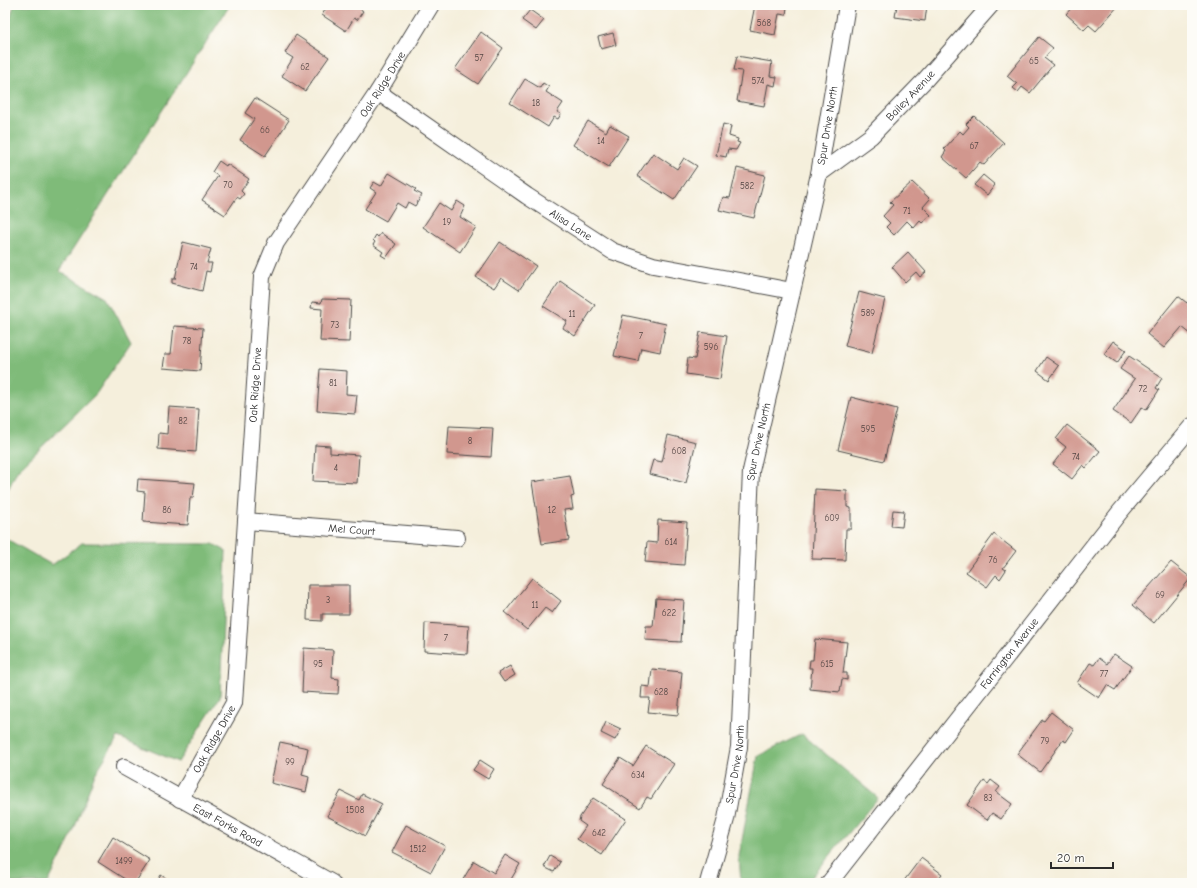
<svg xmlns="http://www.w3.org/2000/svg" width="1197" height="888" font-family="'Comic Neue',sans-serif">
	<rect width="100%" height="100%" fill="#fdfcf7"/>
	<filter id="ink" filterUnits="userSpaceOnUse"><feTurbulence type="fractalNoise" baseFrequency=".025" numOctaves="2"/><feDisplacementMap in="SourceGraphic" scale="8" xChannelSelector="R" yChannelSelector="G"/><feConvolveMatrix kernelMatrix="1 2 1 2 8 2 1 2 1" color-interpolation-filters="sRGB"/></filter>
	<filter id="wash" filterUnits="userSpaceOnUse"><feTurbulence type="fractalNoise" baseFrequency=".012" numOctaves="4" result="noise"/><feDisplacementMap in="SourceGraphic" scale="16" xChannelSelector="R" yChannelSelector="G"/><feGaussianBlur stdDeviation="0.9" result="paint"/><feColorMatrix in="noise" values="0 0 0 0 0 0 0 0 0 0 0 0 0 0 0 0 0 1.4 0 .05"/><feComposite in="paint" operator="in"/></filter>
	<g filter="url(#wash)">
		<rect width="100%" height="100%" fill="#f5efdc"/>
		<!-- forest -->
		<path fill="#7fbb79" stroke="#557352" d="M14,5h216l-171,266 48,27 24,44 -35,52 -79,77 -12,25v-459z
			M5,538l47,27 30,-22 131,1 13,7 -6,146 -42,65 -60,-25 -23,37 -24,63 -23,46h-43z
			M802,734l76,64 -71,85h-66l-2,-27 19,-100z"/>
		<g id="blocks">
			<!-- building -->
			<path fill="#d1978e" d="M328,5h35l-3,4 3,2 -6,9 -3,-2 -8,13 -24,-16z
				M755,5h25l7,2 -1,8 -7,-1 -4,21 -25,-5z
				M897,5h30l-2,16 -30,-4z
				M1074,5h45l-23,26 -7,-6 -5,5 -18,-16z
				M530,10l14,10 -8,10 -14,-10z
				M481,32l22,16 -25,36 -23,-15z
				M613,33l3,12 -15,4 -3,-12z
				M296,35l33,22 -24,34 -23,-15 11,-18 -8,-5z
				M1039,37l14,11 -9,10 9,7 -23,28 -8,-6 -4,5 -5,-4 4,-4 -10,-8z
				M737,56l35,6 -2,14 7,1 -2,9 -7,-2 -4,22 -27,-5 5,-30 -8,-1z
				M525,79l15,9 3,-5 6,4 -3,5 17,11 -6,9 4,2 -3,5 -4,-2 -6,10 -38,-24z
				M255,98l34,22 -24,36 -25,-16 14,-21 -9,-6z
				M974,116l30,27 -20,22 -4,-3 -14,16 -24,-21 4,-6 -2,-2 16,-18 3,3 6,-7 -3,-3z
				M588,121l18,11 4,-7 19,11 -20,31 -36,-22z
				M723,124l8,2 -2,10 9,3 -1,3 3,1 -4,7 -8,-1 -2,8 -10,-2z
				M653,153l24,16 7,-11 13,8 -23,34 -37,-24z
				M219,161l7,5 1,-2 22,15 -8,12 3,3 -4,5 -3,-2 -12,18 -23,-15 16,-24 -6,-4z
				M737,168l28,7 -11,43 -35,-8 4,-13 7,1z
				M389,173l27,16 -2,2 8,4 -7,11 -7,-4 -3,6 -8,-5 -11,18 -21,-12 11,-17 -6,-4 4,-6 7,4z
				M983,175l12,10 -8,10 -13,-10z
				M912,182l18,17 -7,8 8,8 -9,8 -2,-2 -6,7 -7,-7 -13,14 -8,-8 4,-4 -7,-7 10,-11 -3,-3z
				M457,201l8,5 -5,11 16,10 -16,25 -37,-25 16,-24 12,8z
				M381,233l15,11 -10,14 -5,-3 2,-3 -10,-7 2,-3 -2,-2 3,-5 2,2z
				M183,242l28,7 -4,14h5l-2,9 -4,-1 -4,20 -30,-8v-4h3z
				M500,242l36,24 -17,24 -18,-12 -7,10 -18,-11z
				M908,252l18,20 -6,5 -4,-5 -11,10 -13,-15z
				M560,281l35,24 -20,31 -12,-8 4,-7 -24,-15z
				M859,292l26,7 -13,54 -27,-7z
				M1178,296l9,7 5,-6v38l-10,-8 -18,21 -17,-14z
				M322,299l29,1 -2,42 -29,-1 2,-32 -11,-1 1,-6 9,1z
				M623,315l43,9 -6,28 -19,-4 -3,13 -24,-5z
				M174,326l29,2 -3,43 -37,-3 2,-14h6z
				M700,332l27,4 -7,43 -34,-5 2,-16 7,1z
				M1113,341l13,9 -9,13 -13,-9z
				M1129,356l33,22 -6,10 3,2 -13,20 -4,-3 -11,16 -18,-12 22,-32 -15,-10z
				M1046,357l13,9 -10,14 -12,-9z
				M320,369l27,2 -1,23 11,1 -2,19 -38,-3z
				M851,397l46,12 -13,52 -46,-11z
				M169,407l30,2 -3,43 -38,-3 1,-16 8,1z
				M1067,425l33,26 -14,17 -3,-3 -11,14 -19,-15 13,-17 -10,-8z
				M449,426l44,2 -2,29 -44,-3z
				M668,435l28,7 -10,41 -37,-9 4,-14 9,2z
				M315,445l15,1v7l29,2 -2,28 -44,-2z
				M570,476l4,20 -3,1 2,12 -9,1 5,30 -27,4 -10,-62z
				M138,479l57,4 -2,15h-3l-2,27 -45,-3 2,-30 -8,-1z
				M815,489l32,2v16l4,1v21h-5l-1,31 -33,-1z
				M893,510l11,1 -2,16 -11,-1z
				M658,520l29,2 -3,43 -39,-3 2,-20 10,1z
				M994,534l22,17 -13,17 3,2 -6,9 -4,-4 -9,12 -21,-15z
				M1171,562l20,16 -37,45 -21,-18z
				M532,578l29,23 -9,12 -7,-5 -18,22 -22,-18z
				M308,585h41v29h-27v7l-15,-1z
				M656,598l28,2 -3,42 -36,-2 1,-14h7z
				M425,623l44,3 -2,28 -43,-3z
				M815,639l32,3 -4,31h4v7l-5,-1 -2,13 -30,-3 2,-21h-3l1,-8h3z
				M304,648l29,2 -1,28 7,1 -1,15 -36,-2z
				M1114,654l18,12 -17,24 -8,-5 -8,13 -22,-15 13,-20 4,2 5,-7 8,6z
				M510,666l5,9 -11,7 -6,-9z
				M652,669l30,3 -4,43 -30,-3 2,-14h-9l1,-12 8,1z
				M1051,712l23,18 -8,12 -3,-2 -23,32 -23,-18 25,-34 2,1z
				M606,722l15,7 -6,11 -14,-7z
				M280,742l28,6 -6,27 7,2 -3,15 -35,-9z
				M646,746l28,18 -23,35 -4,-2 -7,11 -37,-24 17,-26 13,8z
				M480,760l14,9 -6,10 -15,-9z
				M991,780l9,7 -4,5 16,12 -11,15 -9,-6 -5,7 -20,-15 17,-24 4,3z
				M341,791l18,9 3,-6 20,10 -17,32 -38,-20z
				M593,798l33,21 -24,36 -25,-16 9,-13 -7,-5 1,-4z
				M406,825l39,21 -14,26 -39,-20z
				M113,837l37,23 -15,23h-4l-33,-21z
				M505,855l15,9 -10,17 3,2h-52l13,-22 20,12z
				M550,856l10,6 -6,10 -10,-5z
				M921,858l21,16 -7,9h-31l-1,-1z
				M161,875l9,6 -1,2h-13z"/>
		</g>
	</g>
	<g filter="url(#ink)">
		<use href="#blocks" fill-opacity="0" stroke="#494846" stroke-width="1"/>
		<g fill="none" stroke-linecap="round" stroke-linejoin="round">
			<defs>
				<g id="street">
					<path id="s1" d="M378,92l149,104 85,55 41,14 139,26"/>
					<path id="s2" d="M819,174l52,-38 54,-56 66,-75"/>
					<path id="s3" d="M246,521l211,17"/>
					<path id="s4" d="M124,767l208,116"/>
					<path id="s5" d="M180,799l54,-96 28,-426 14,-34 102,-151 53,-87"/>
					<path id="s6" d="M708,883l18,-64 13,-72 12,-276 68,-297 28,-169"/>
					<path id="s7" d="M829,883l290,-370 73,-87"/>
				</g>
			</defs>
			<!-- street casing -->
			<use href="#street" stroke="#494846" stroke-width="18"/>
			<!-- street -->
			<use href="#street" stroke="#fff" stroke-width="16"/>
		</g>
	</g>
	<g text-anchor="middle" stroke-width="3" stroke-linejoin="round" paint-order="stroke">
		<!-- number labels -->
		<g font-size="9" fill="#544644">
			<text x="764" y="26">568</text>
			<text x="479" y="61">57</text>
			<text x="1034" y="64">65</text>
			<text x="305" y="70">62</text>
			<text x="758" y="84">574</text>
			<text x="536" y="106">18</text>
			<text x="265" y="133">66</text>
			<text x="601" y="144">14</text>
			<text x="974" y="149">67</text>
			<text x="228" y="188">70</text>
			<text x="747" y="189">582</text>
			<text x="907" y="214">71</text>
			<text x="447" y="225">19</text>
			<text x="194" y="270">74</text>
			<text x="868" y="316">589</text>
			<text x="572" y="317">11</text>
			<text x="335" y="328">73</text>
			<text x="641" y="339">7</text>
			<text x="187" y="344">78</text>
			<text x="711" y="350">596</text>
			<text x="333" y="386">81</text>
			<text x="1143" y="392">72</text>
			<text x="183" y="424">82</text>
			<text x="868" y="432">595</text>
			<text x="470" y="444">8</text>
			<text x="679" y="454">608</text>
			<text x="1076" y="460">74</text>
			<text x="336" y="471">4</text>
			<text x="167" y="513">86</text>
			<text x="552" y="513">12</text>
			<text x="832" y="521">609</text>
			<text x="671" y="545">614</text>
			<text x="993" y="563">76</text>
			<text x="1160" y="598">69</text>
			<text x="328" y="603">3</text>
			<text x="535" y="608">11</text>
			<text x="669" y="616">622</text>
			<text x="446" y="641">7</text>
			<text x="318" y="667">95</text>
			<text x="827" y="667">615</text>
			<text x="1104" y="677">77</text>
			<text x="661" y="695">628</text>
			<text x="1045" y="744">79</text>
			<text x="290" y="765">99</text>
			<text x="638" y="778">634</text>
			<text x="988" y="801">83</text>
			<text x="355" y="813">1508</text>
			<text x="599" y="836">642</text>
			<text x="418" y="852">1512</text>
			<text x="124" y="864">1499</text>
		</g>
		<!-- street labels -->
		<g font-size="11" fill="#2b2b2b" stroke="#fdfcf7">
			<text dy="4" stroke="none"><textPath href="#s5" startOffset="765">Oak Ridge Drive</textPath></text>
			<text dy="4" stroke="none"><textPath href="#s2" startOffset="121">Bailey Avenue</textPath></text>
			<text dy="4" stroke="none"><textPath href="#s6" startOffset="770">Spur Drive North</textPath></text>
			<text dy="4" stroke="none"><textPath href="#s1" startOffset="234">Alisa Lane</textPath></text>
			<text dy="4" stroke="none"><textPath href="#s5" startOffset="429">Oak Ridge Drive</textPath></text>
			<text dy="4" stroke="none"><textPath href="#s6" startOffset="446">Spur Drive North</textPath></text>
			<text dy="4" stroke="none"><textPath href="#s3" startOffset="106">Mel Court</textPath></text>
			<text dy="4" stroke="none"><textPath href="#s7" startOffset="292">Farrington Avenue</textPath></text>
			<text dy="4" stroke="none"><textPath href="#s5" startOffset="69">Oak Ridge Drive</textPath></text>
			<text dy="4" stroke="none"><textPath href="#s6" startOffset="122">Spur Drive North</textPath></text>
			<text dy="4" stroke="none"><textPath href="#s4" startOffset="119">East Forks Road</textPath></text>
		</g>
	</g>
	<!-- margin -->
	<rect width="1197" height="888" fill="none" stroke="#fdfcf7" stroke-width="20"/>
	<!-- scale -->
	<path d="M1051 862v6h62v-6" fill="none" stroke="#2b2b2b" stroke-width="2"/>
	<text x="1057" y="862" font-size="12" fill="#2b2b2b" stroke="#fdfcf7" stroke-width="3" paint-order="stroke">20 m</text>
</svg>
